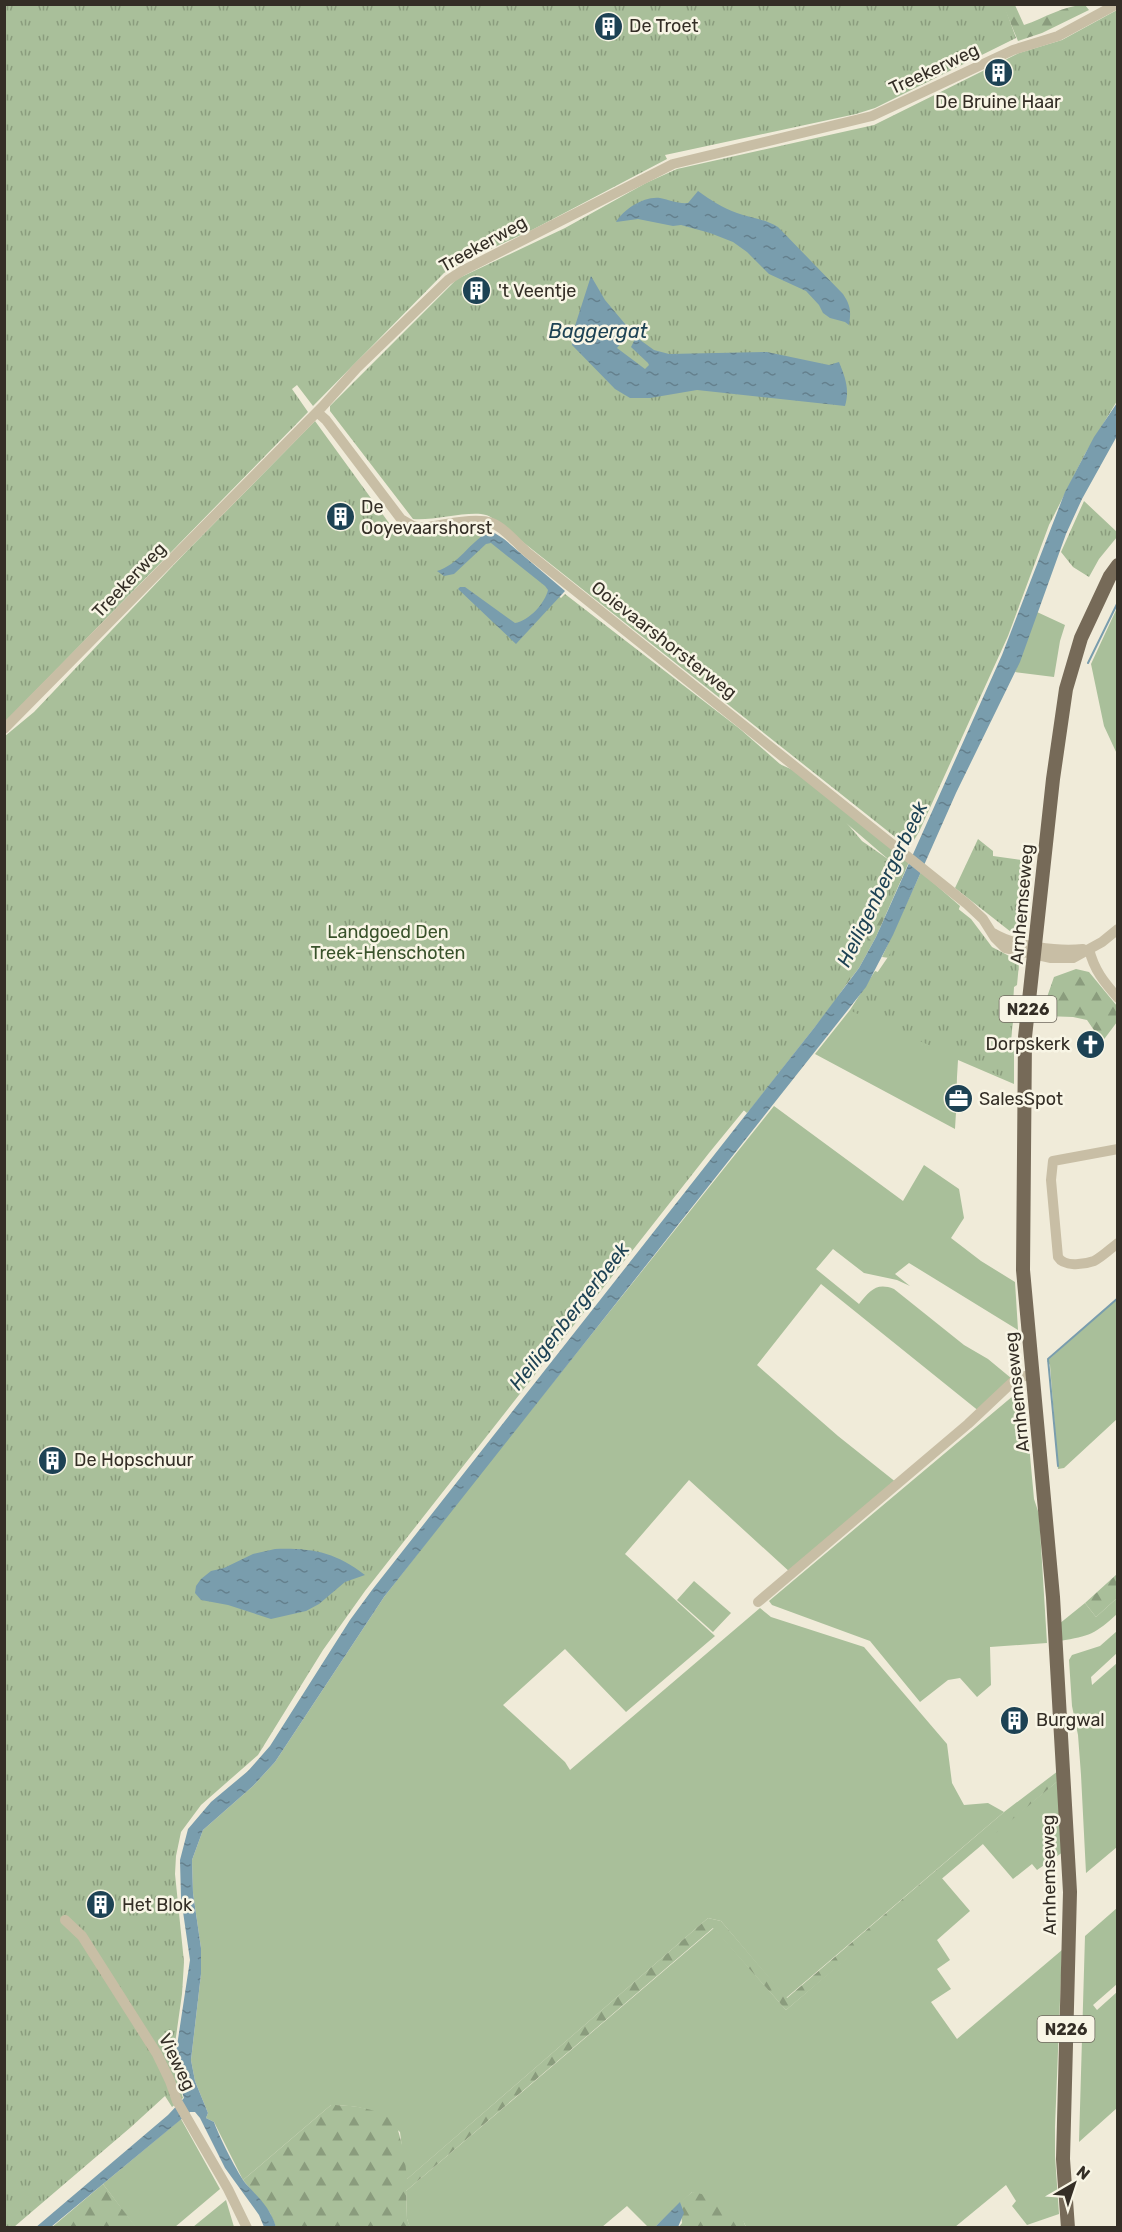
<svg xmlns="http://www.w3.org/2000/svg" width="1122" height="2232" font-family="Rubik,sans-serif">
	<defs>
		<pattern id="forest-firs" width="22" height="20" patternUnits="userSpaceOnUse" patternTransform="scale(1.5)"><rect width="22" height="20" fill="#a9bf9a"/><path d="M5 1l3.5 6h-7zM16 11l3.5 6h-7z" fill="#8a9c7d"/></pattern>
		<pattern id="park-tufts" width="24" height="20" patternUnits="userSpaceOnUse" patternTransform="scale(1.5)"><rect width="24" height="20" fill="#a9bf9a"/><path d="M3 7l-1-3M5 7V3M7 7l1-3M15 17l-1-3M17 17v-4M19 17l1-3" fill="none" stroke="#8a9c7d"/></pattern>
		<pattern id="water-ripples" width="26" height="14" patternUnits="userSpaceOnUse" patternTransform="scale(1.5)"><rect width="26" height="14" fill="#799dad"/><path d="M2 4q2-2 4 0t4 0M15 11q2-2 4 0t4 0" fill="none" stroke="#64808d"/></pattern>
	</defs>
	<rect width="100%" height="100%" fill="#f0ebd9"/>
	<!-- green -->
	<path fill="#a9bf9a" d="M1117,608h1l-1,146 -13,-28 -13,-62z
		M1037,612l28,13 -5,16 -6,36 -39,-5z
		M921,872l39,34 -13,35 -27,21 -38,-5z
		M875,971l81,28 7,-2 52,9 -5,40 4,3v35l-56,-24c-2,23 -1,46 -3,69l-140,-75 35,-44z
		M774,1106l129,95 21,-36 35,24 5,29 -13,20 30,23 34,21 3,48 -109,-67 -14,11 15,12 -13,-6 -33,-7 -31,-24 -17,20 43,35c11,-13 17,-22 35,-15l70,56 24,14 29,24 -37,29 -159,-128 -64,81 81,71 59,47 -106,90 -102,-93 -64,74 90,82 -89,76 -61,-63 -62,56 62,57 5,8 190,-162 11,9 93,30 83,97 5,39 12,22 24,-2 16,9 -218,186 -65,-77 -13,-3 -302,262 -6,-48c-25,-23 -34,-26 -69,-27l-88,75 -29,-58 -8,-4 2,-5 -13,-32 -4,-21 10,-86v-26l-8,-55 -1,-33 11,-30 50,-44 22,-24 109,-165 87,-112z
		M1117,1299v120l-53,49 -6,1 -8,-104 -3,-4z
		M1020,1390h4l10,109 5,15 8,129 -57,4 1,38 -14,12 -17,-19 -12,2 -28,22 -50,-61 -98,-36 -3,-4z
		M694,1581l37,32 -18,19 -36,-32z
		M1117,1598v16c-22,20 -27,22 -57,27l-1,-17 26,-21 11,14z
		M1117,1631v22l-26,24 1,8 25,-22v184l-31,26 -5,-98 -3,-40 -6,-29 -3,-46 3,-5 28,-9z
		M1059,1780l4,72 -26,18 -5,-6 -19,15 -31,-36z
		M941,1877l29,34 -33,29 13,20 -13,9 14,20 -20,13 26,37 105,-89 -7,177v29l4,58 -32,11 -15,-19 4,-5 -10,-16 -51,42h-209c-8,-23 -33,-27 -54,-35l-37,35h-7l-21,-21 -25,21 -192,1 -3,-9 -1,-28 308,-263 72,82z
		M1117,1908v76l-24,21 4,5 20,-18v116l-38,34 6,-206z
		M181,2119l39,70 -45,38 -39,1 -33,-44z
		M226,2200l8,27h-41z"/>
	<!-- forest -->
	<path fill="url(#forest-firs)" d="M1003,5h12l9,20c21,-7 40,-20 61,-20l4,5 -47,23 -24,8z
		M775,762l18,8 116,92 -33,75 -17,31 -112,145 -123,-105 271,-143z
		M1076,969l13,3 28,34v16l-15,20 -15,-22 -14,-3 -28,-1 1,-16 8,-23z
		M1117,1574v24l-21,19 -11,-14z
		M1058,1771l1,9 -273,230 -73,-82 -307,263 1,28 3,8h-134l-6,-14 -27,-33 88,-75c23,0 47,3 65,18l8,29 3,27 301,-261 13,3 66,77 217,-186z
		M103,2184l33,43 -85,1z
		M692,2192c12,1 41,13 48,22 3,3 4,9 6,13l-68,1 4,-5 -2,-21z"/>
	<!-- park -->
	<path fill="url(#park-tufts)" d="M5,5h999l12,33 -141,70 -19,6 -191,41 2,4 -135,71 -61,28 -27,15 -131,133 -16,-21 -5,4 16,23 -303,310z
		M1117,10v391l-32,53 -36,71 -41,111 -89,196 -10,16 -410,-325c-4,-3 -9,-7 -13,-8 -16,-5 -52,6 -73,4l-83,-108v-5l127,-127 108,-51 81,-45 31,-14 197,-44 145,-72 43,-13z
		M315,421l82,113h24l57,-7 6,1 77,70 4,-4 175,135 105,92 17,20 43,30 -60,115 -12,18 -84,107 -4,-2 -36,44 -344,438 -42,59 -65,105 -57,50 -20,27 -5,24 -1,18 9,88 -2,32 -10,71 11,33 -11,9 -7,-11 -34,31 -117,100 -9,1v-1492l29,-24 152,-160z
		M1084,501l33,31v5l-18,22 -10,18 -16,-10 -12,-15z
		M978,839l15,12v5l36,5 -7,69 -11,2 -56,-44z
		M923,881l48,38 21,28 21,11 6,6 -2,21 -3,2 -5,93 -158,-69 39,-57z"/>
	<!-- water -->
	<path fill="url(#water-ripples)" d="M698,191c12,9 25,17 39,22 14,5 28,6 41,14l65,67c8,12 8,18 6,31l-4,-3 -15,-4 -7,-5 -4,-8 -13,-14 -37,-17 -22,-22 -14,-10 -23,-9 -29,-8 -8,1 -35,-7 -22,3c8,-13 28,-26 44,-24 10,2 18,6 28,5z
		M591,276l14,24 26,31 -14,17 28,21 4,-4 -1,-2 -17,-16 5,-10 18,13 15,4 98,-2 62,13 10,-3c6,15 11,27 6,44l-148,-16 -47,8h-20l-15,-9 -43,-44 2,-16z
		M1117,403v33l-35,63 -16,35 -46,128 -64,131 -63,142 -27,52 -482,610 -109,165 -22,24 -50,44 -11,30 1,33 8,55v26l-10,86 4,21 13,32 -2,5 8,4c3,10 25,55 33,63 12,13 24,24 29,42h-12l-5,-12 -34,-47 -25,-50 -5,-6h-5l-139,115 -16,1 133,-113 16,-17 -8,-24 -1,-15 15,-99 -9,-62 -1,-38 8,-31 23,-27 37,-31 22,-25 80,-126 22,-30 442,-562 45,-60 17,-31 126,-282 63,-163 29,-55z
		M488,532h5l11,7 61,52 -49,53 -58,-55 2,-2h5l50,36c14,-2 30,-20 33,-33l-3,-4 -54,-43 -5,1 -32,30 -10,2 -7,-5c21,-6 32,-28 51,-39z
		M275,1549c37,-1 60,3 90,26l-20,7 -26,22 -13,7 -35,8 -43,-14 -27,-5 -6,-7 1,-7 5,-7 10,-8 13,-3 29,-14z
		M680,2202l4,11 -6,14h-23z"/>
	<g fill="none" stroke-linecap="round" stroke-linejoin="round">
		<!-- stream -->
		<path stroke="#799dad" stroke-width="2" d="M1088,663l30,-61
			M1058,1466l-10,-107 70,-61"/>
		<!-- minor -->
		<path stroke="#c8bea5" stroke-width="10" d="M317,412l9,8 75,99 12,7 9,2c17,-3 54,-11 70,-5 13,5 25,21 36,30l439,351 16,15 12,19 10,10 46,10h22l29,-16 16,-13
			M4,729l318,-322 35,-39 91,-88 14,-9 211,-107 199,-48 141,-66 45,-14 59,-32
			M993,933c21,13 66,19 90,16
			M1089,949c5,21 15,33 29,49
			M1118,1149l-65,12 -2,19 7,77c6,10 25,8 36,4 8,-4 16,-12 24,-18
			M758,1602l210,-178 50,-47 15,-2
			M65,1920l17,16 75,118 13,27 7,20 51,88 19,39"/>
		<!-- major -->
		<path stroke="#766a58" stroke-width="14" d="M1068,2228l-5,-69 7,-267 -17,-295 -30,-327 2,-233 28,-258 13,-90 15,-51 29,-62 8,-11"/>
	</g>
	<!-- icons -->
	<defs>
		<symbol id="building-disc" viewBox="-11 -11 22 22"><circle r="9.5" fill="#1d4254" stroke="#f8f5e5"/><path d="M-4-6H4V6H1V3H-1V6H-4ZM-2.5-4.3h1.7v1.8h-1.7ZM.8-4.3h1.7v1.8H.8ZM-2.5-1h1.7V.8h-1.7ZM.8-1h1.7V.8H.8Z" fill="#fff"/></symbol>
		<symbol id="church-disc" viewBox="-11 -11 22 22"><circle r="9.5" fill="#1d4254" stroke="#f8f5e5"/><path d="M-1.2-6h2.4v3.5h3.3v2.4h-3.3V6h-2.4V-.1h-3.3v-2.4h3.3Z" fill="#fff"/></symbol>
		<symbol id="office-disc" viewBox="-11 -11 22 22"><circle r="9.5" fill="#1d4254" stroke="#f8f5e5"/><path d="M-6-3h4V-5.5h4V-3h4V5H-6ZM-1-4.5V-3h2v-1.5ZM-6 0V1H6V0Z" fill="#fff"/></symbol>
	</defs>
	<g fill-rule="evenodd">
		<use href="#building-disc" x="592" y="10" width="33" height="33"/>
		<use href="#building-disc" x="982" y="56" width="33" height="33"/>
		<use href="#building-disc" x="460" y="274" width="33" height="33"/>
		<use href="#building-disc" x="324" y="500" width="33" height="33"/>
		<use href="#church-disc" x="1074" y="1028" width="33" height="33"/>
		<use href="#office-disc" x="942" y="1082" width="33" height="33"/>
		<use href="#building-disc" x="36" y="1444" width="33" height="33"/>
		<use href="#building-disc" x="998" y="1704" width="33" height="33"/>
		<use href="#building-disc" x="84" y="1888" width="33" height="33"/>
	</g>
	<g text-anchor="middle" stroke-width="5" stroke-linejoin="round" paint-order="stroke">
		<!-- shield labels -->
		<g fill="#f8f5e5" stroke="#6f6a5f" stroke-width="1.5">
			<rect x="999.5" y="996" width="57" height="26" rx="4.5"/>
			<rect x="1037.5" y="2016" width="57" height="26" rx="4.5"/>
		</g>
		<g font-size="16" font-weight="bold" fill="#342e26">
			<text x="1028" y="1015">N226</text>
			<text x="1066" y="2035">N226</text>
		</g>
		<!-- poi labels -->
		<g font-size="18" fill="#342e26" stroke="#f8f5e5" text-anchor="start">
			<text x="629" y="32">De Troet</text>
			<text x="998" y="108" text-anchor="middle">De Bruine Haar</text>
			<text x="498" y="297">'t Veentje</text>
			<text x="361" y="513">De<tspan x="361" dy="21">Ooyevaarshorst</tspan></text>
			<text x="1070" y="1050" text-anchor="end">Dorpskerk</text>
			<text x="979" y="1105">SalesSpot</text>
			<text x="74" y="1466">De Hopschuur</text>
			<text x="1036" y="1726">Burgwal</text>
			<text x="122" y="1911">Het Blok</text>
		</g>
		<!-- street labels -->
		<g font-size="18" fill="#342e26" stroke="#f8f5e5">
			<text transform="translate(934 69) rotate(-25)" y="6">Treekerweg</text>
			<text transform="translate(483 244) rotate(-29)" y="6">Treekerweg</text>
			<text transform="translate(129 580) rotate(-46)" y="6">Treekerweg</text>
			<text transform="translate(664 640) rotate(38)" y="6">Ooievaarshorsterweg</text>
			<text transform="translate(1022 904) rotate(-85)" y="6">Arnhemseweg</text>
			<text transform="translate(1017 1392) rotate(-96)" y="6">Arnhemseweg</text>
			<text transform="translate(1049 1875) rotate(-91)" y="6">Arnhemseweg</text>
			<text transform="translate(177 2062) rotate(64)" y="6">Vieweg</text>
		</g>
		<!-- park labels -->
		<g font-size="18" fill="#39522b" stroke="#f8f5e5">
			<text x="388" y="938">Landgoed Den<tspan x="388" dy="21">Treek-Henschoten</tspan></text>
		</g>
		<!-- water labels -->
		<g font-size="20" font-style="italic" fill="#1d4254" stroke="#f8f5e5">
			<text x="598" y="338">Baggergat</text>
			<text transform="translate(882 884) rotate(-64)" y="7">Heiligenbergerbeek</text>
			<text transform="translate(569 1316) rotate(-52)" y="7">Heiligenbergerbeek</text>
		</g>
	</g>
	<!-- border -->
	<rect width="1122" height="2232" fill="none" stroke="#342e26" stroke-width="12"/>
	<!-- north arrow -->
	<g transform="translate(1074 2184) rotate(39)" stroke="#f8f5e5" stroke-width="4.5" paint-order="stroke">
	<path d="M0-4.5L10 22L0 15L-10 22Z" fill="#342e26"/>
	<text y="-9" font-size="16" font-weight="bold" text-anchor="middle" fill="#342e26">N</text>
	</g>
</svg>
